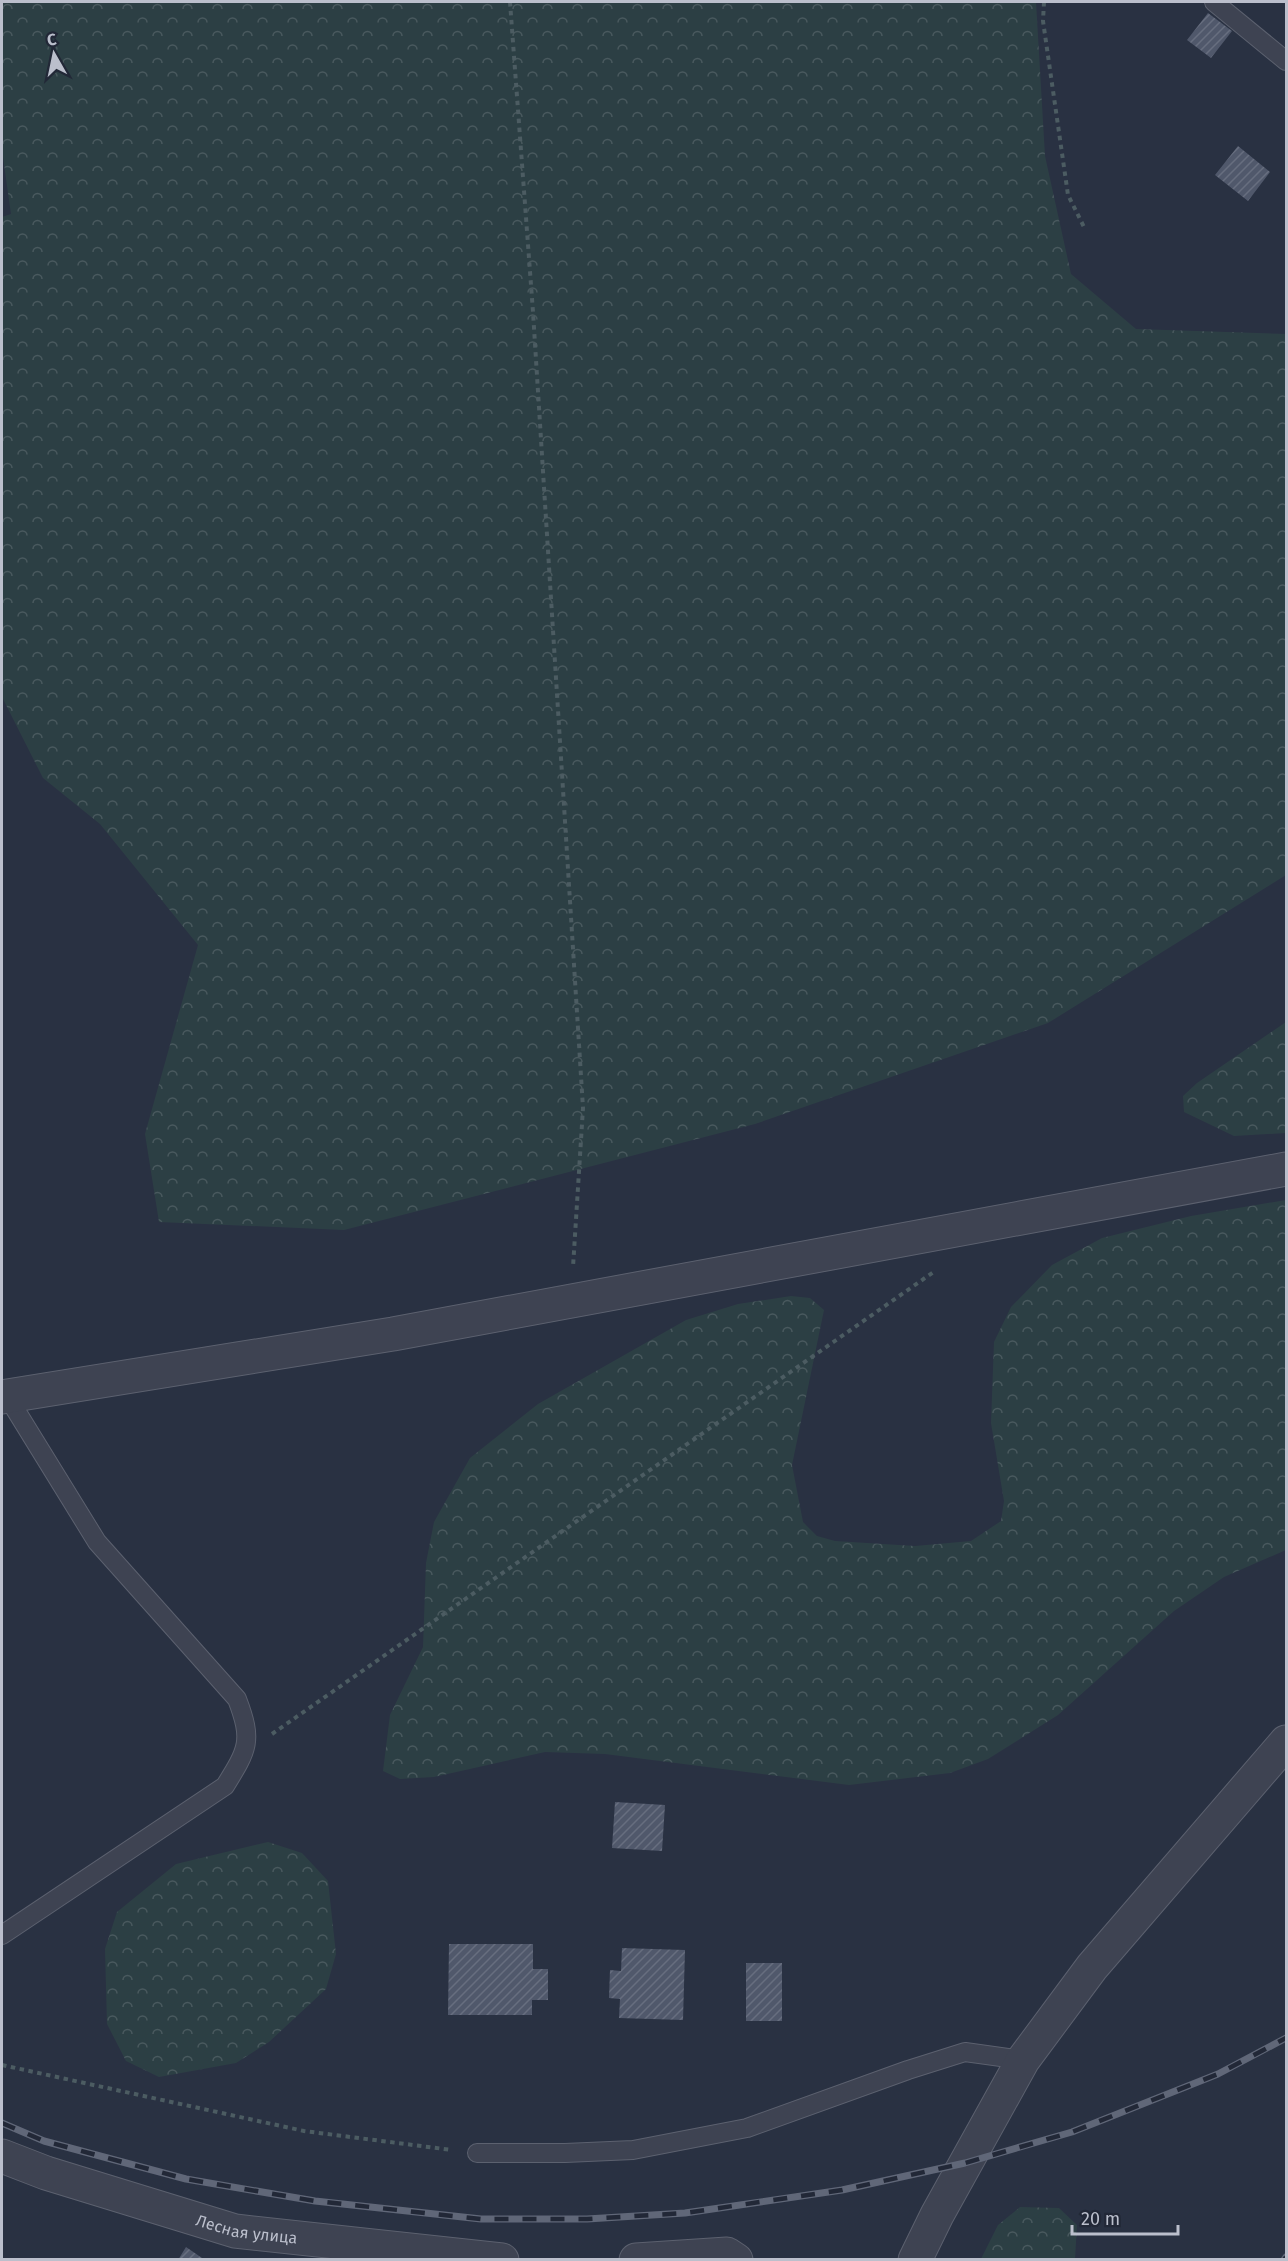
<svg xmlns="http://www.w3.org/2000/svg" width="1288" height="2261" font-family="'Fira Sans',sans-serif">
	<defs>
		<pattern id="forest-crowns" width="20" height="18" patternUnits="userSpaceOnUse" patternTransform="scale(1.5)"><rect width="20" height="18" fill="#2c3f44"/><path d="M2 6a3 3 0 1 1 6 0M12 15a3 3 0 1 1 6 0" fill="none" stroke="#49595e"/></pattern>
		<pattern id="building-hatch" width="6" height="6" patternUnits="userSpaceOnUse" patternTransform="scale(1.5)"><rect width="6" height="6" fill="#50586b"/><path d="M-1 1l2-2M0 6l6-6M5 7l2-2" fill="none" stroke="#676e7f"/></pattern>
	</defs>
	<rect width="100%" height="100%" fill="#293142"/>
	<!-- forest -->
	<path fill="url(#forest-crowns)" d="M2,2h1034l9,154 26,118 65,55 150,5v541l-238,148 -293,101 -411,106 -185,-8 -14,-88 53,-189 -98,-121 -57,-46 -41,-81v-480l9,-3 -9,-64z
		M1286,1022v111l-52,3 -50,-24 -1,-16 14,-13z
		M1286,1200v350l-62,27 -50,34 -116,104 -70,44 -38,14 -101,12 -244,-31 -60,-2 -111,25 -34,2 -17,-8 7,-56 33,-68 3,-84 8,-41 36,-64 68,-54 148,-84 52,-16 53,-8 19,2 14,12 -32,155 11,57 14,14 18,5 80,5 56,-5 30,-20 3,-20 -13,-78 3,-81 17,-35 41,-42 50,-27 89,-22z
		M268,1842l34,11 26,28 8,73 -10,35 -57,53 -33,21 -77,14 -33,-16 -19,-37 -2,-75 12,-37 59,-48z
		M1020,2207l39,1 18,17 -2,34h-94l17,-34z"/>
	<!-- building -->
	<path fill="url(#building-hatch)" d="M1208,13l24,18 -21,27 -24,-18z
		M1238,146l32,26 -22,29 -33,-26z
		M615,1802l50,3 -3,46 -50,-3z
		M449,1944h84v25h15v31h-16v15h-84z
		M622,1948l63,2 -2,70 -64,-2 1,-19 -11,-1 1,-28 11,1z
		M746,1963h36v58h-36z
		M186,2247l19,13h-27z"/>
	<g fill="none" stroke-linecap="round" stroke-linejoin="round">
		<defs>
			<path id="service" d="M1214,2l72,59
				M2,1935l223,-149c23,-37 28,-45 12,-87l-140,-157 -90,-146
				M477,2153h88l68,-3 114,-22 161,-58 57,-18 58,8"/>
			<g id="minor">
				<path d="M2,1397l391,-63 893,-165"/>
				<path id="s1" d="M2,2156l44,17 189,58 267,29"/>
				<path d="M636,2260l91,-6 9,6"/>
			</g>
			<path id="tertiary" d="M915,2260l22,-45 86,-155 69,-93 194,-225"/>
		</defs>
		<!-- service casing -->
		<use href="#service" stroke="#5c616f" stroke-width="20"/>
		<!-- minor casing -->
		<use href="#minor" stroke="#5c616f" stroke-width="35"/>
		<!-- tertiary casing -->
		<use href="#tertiary" stroke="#5c616f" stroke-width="35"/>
		<!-- path -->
		<path stroke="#4c5c62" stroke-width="4" stroke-dasharray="4.5 4.5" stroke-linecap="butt" d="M510,2l23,310 50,796 -10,159
			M1044,2l-1,19 25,174 17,34
			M272,1734l663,-463
			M2,2065l302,66 148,19"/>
		<!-- service -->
		<use href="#service" stroke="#3e4352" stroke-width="18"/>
		<!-- minor -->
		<use href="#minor" stroke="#3e4352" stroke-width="33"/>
		<!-- tertiary -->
		<use href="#tertiary" stroke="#3e4352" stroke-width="33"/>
		<defs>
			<path id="rail" d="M2,2123l42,18 142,38 129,22 166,18h106l98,-6 157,-23 123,-27 107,-31 146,-58 68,-36
				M1284,2260l2,-3"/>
		</defs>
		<!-- rail casing -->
		<use href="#rail" stroke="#606778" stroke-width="7"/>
		<!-- rail -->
		<use href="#rail" stroke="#222837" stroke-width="4.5" stroke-dasharray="14" stroke-linecap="butt"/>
	</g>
	<g text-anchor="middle" stroke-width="4.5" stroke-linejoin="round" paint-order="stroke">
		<!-- street labels -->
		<g font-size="16" fill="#bbbfcc" stroke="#222837">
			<text dy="6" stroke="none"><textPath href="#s1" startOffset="256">Лесная улица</textPath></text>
		</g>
	</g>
	<!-- border -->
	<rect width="1288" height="2261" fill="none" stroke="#bbbfcc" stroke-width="6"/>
	<!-- north arrow -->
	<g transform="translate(54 54) rotate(351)" stroke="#222837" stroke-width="4.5" paint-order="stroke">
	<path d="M0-4.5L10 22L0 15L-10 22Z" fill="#bbbfcc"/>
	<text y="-9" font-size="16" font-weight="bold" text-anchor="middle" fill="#bbbfcc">С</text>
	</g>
	<!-- scale -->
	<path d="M1072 2225v9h106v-9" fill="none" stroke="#bbbfcc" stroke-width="3"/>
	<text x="1081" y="2225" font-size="18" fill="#bbbfcc" stroke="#222837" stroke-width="4.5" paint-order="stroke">20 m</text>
</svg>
